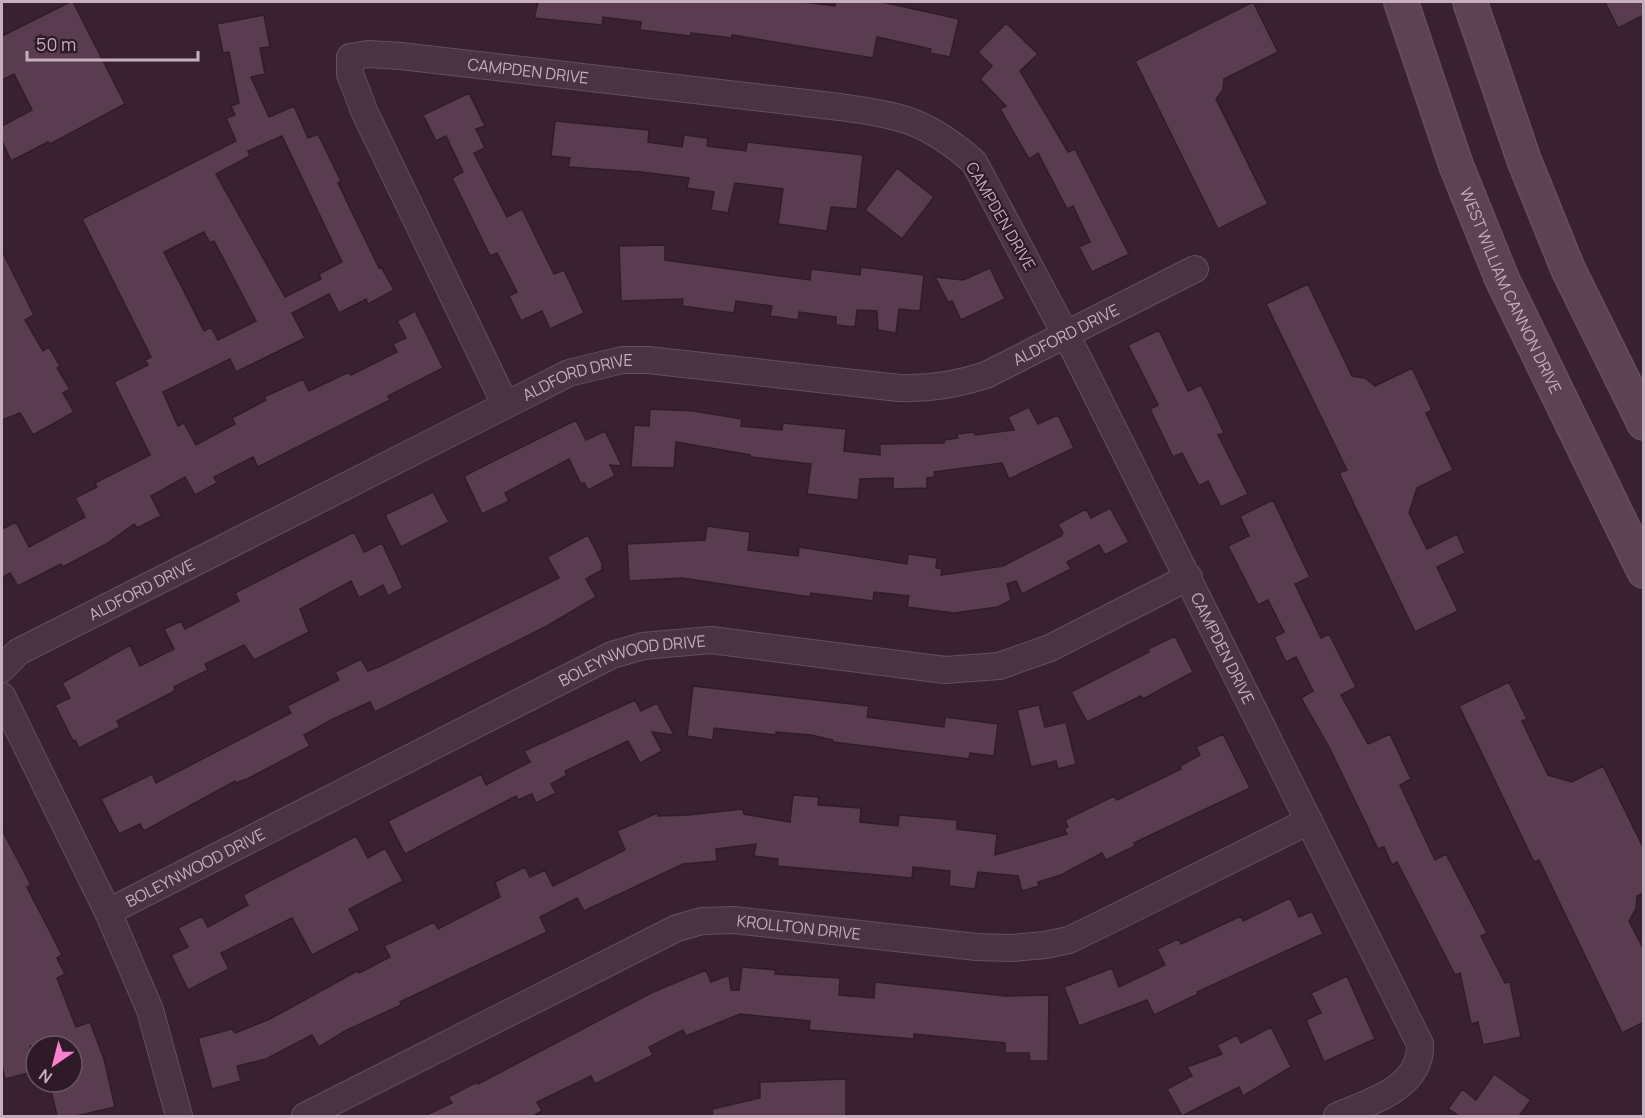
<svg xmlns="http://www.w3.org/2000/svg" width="1645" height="1118" font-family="Manrope,sans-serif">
	<rect width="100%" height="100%" fill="#3a2132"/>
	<!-- building -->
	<path fill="#5a3c50" stroke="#311c2a" stroke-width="1.5" fill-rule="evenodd" d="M70,2h3l52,102 -75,40 -2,-2 -37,19 -9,-20v-15l30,-16 -18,-36 -12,6v-44z
		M538,2h265l32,4v-4h47l77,17 -9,38 -20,-4 1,-4 -54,-12 -4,21 -141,-23v3l-41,-5 -1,3 -50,-6 1,-8 -38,-5 -1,8 -68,-7z
		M1253,2l25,50 -54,27 -1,11 -7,9 52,105 -50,25 -83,-168z
		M1605,2h39v13l-26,13z
		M264,15l6,32 -10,1 5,26 -14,3 18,40 25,-11 14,32 10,-4 23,47 -3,2 41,85 2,-1 13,23 -26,14 -2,-5 -27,14 -10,-19 -37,19 13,25 -69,34 -6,-13 -67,33 15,34 6,-3 12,22 39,-21 -3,-6 34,-18 -2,-3 39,-18 6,12 40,-19 2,3 46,-23 -4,-8 13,-6 -9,-17 18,-10 28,57 -55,28 2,4 -132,67 -5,-10 -39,20 3,6 -22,12 -10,-18 -34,19 10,20 -24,12 -3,-4 -26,19 -45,24 -2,-3 -43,22 -8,-13 -8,5v-49l14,-7 13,25 56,-30 -10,-19 22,-11 -2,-4 55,-28 -36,-73 34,-17 -3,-5 6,-3 -69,-138 154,-78 -10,-23 9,-3 -4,-9 8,-3 -10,-51 -6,1 -6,-29zM282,136l60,126 -23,12 2,5 -36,18 -69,-123 34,-18 -2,-5zM204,232l6,11 4,-2 42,80 -38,19 -7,-13 -7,4 -40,-79z
		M1006,23l32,31 -18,17 48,81 7,-3 54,105 -37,18 -13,-25 11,-5 -17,-36 -6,3 -29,-56 -9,6 -29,-50 6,-3 -26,-27 12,-13 -14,-14z
		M469,93l16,33 -9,3 9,19 -11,5 33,64 15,-8 32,65 10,-4 20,43 -34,16 -8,-18 -21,10 -12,-25 8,-4 -20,-39 -7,3 -38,-78 11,-6 -17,-36 -10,5 -13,-26z
		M555,121l94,9 -1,12 34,5 2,-12 24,3 -1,8 39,5 1,-9 116,13 -6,54 -26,-2 -4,24 -49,-7 5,-35 -48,-6 -7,30 -17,-3 3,-18 -27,-4 2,-10 -48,-6 -73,-5 2,-9 -19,-2z
		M897,168l37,29 -32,42 -37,-29z
		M665,245v15l145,20 1,-11 49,6 1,-8 63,8 -4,36 -21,-2 -3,24 -18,-3 -1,-19 -20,-1 -2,17 -19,-2v-8l-37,-5 -1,8 -28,-4 2,-10 -36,-5 -2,12 -52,-7 1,-7 -62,2 -2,-55z
		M2,251l32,64 -9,5 18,31 6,-4 11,19 -3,2 13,21 -7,4 11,19 -41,23 -13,-22 -18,7z
		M990,268l15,31 -44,21 -9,-19 -4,1 -13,-25 28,3z
		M1308,284l44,92 13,2 10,8 37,-18 20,42 -6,3 27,57 -36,18 -8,25 18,36 30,-15 8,19 -28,14 21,44 -43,21 -76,-159 8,-3 -81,-166z
		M1159,330l29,61 13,-6 23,48 -6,2 30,59 -27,13 -13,-26 -9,5 -17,-33 -9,4 -23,-48 8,-4 -30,-60z
		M1029,407l9,17 20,-9 16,33 -65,31 -7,-16 -68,9 1,5 -8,1v10l-34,1v-11l-33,1 -2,21 -51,-6 4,-30 -61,-7v-2l-74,-13 -2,26 -43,-1 3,-42 15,1 1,-17 44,2 48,8 -1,7 41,4 1,-7 63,6 -2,22 36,4v-11l64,-1v-3l14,-2 -1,-4 17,-2 1,3 39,-5 -6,-13z
		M576,420l10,20 19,-9 17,35 -12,-1 5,11 -27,14 -4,-7 -3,1 -12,-25 -64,34 4,8 -27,13 -18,-38z
		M433,492l16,30 -48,25 -16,-32z
		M1273,500l37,77 -15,7 26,54 8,-4 27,53 -15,8 27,49 22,-10 21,45 -11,6 35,75 11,-6 41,79 -6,3 24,47 5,-1 11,55 -38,8 -5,-23 -7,2 -11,-51 -5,2 -58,-113 -5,3 -8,-18 -6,2 -49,-102 -28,-49 12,-7 -17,-34 -10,5 -12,-25 10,-5 -16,-32 -10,5 -30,-59 21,-10 -9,-20z
		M1110,508l19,34 -24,13 -6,-10 -32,17 4,7 -49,25 -6,-13 -9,3 4,16 -13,7 -44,6 -47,-6 2,-11 -35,-4 -1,9 -62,-8 -1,4 -128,-19 -53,3 -2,-37 78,-4 2,-14 43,6 -2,18 50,6 1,-9 108,17 1,-10 29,4 -1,10 6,1 -1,6 62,-9 58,-30 2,-3 -5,-9 28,-15 5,9z
		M354,532l10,20 18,-9 21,45 -15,8 -5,-11 -24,13 -8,-17 -51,28 9,23 -55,28 -10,-15 -39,19 3,6 -34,17 1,3 -4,3 -54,28 3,6 -41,21 -4,-8 -2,1 -18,-36 15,-7 -8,-15 68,-38 10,21 34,-17 -10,-20 17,-8 4,8 54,-28 -4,-8z
		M588,535l14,28v7l-16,9 10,18 -49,29 -172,86 -5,-10 -37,17 -29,16 6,11 -63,33 -11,4 -1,-2 -91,50 -4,-7 -21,10 -18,-35 51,-25 4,9 135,-70 -4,-7 52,-26 -4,-8 26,-13 7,12 13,-5 178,-88 -12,-21z
		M1175,636l18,36 -50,27 -2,-3 -54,26 -16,-30 78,-40 -1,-3z
		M1509,682l18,37 -5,2 26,54 24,7 31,-16 41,83v44l-7,3 -1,13 -7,12 15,29v72l-22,11 -83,-173 -5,2 -75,-156z
		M693,686l176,20 -2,11 77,10 1,-10 53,7 -4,32 -24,-3 -1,6 -136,-17v-2l-22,-5 -35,-3v3l-62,-7 -1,12 -26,-4z
		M635,700l6,11 16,-8 17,32 -22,-3 10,19 -22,12 -12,-22 -63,30 2,4 -16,9 5,9 -20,10 -4,-9 -14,6 -2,-4 -111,58 -17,-33 93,-47 5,11 44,-23 -6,-11z
		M1039,705l6,22 21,-5 10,42 -18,5 -2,-8 -25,6 -14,-57z
		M1223,734l27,54 -116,55 1,3 -29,14 -4,-7 -41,22 -23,7 1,4 -17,5 -4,-15 -40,-4 -3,17 -26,-3 1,-15 -37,-4 -1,11 -135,-12 1,-7 -24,-3 2,-12 -40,5 1,12 -34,3 -99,47 -7,-13 -37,19 7,15 -147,70 1,3 -56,26 -26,16 -7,-12 -46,24 -29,7 4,15 -29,8 -14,-51 34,-9 3,4 35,-14 87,-48 2,2 31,-16 -6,-11 50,-24 4,7 62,-32 -5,-15 30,-15 5,10 15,-7 8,16 72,-36 -8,-19 40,-18 1,3 30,-1 55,-6 1,5 46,8 3,-27 26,2 -1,8 43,3 -1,14 38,4 1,-11 58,5v9l40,5 -2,21 72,-21 -3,-5 4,-2 -3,-7 49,-24 3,4 64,-31 -1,-3 20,-11 -4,-8z
		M2,830l29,55 -4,2 35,68 -5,3 8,16 -8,4 19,49 14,-5 14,37 11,48 -39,9h-19l-8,-34h23v-36h-42l6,25 -31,8 -3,-13z
		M356,836l12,22 17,-10 18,33 -54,28 11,21 -48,25 -20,-37 -71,35 8,16 -41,21 -17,-35 17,-8 -10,-19 24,-12 6,11 40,-22 -5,-10z
		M1290,898l9,19 13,-6 11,23 -126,58 1,2 -44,21 -7,-15 -68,26 -15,-39 48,-19 7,19 46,-22 -8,-16 21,-10 3,5 60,-28 2,5z
		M742,967l34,3 -1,4 65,4 -1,17 35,3 1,-16 131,14 43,-1 -1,66h-18l-1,-8h-24v-10l-91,-9v5l-105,-9 1,-9 -70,-7 -54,22 -3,-6 -34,17 4,8 -58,29 -4,-8 -54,26 5,9 -9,5h-109l28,-13 -4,-6 29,-15 1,2 175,-92 53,-22 5,12 18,-7 2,15h8z
		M1347,976l28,63 -51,23 -18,-42 15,-7 -10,-20z
		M1271,1027l20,40 -48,29 -4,-9 -57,29 -15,-27 25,-13 -5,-9 35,-13 -5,-9 20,-10 4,8z
		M1494,1074l37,26 -12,16h-60l-11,-7 14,-20 14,11z
		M846,1079v37h-133l-1,-7 48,-11v-16z"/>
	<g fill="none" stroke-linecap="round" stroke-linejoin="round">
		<defs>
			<g id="street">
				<path id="s1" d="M505,404l-140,-291 -15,-39v-17l18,-3 33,2 439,51c62,9 86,13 134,55l103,194 343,688c2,44 -51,58 -83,72"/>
				<path id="s2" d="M2,669l16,-17 551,-279 53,-13h26l251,28c31,1 57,-3 87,-13l209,-106"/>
				<path d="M2,696l106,216 42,98 29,106"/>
				<path id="s3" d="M108,912l504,-257 31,-9 68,-6 234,30 54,-4 51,-18 139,-71"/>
				<path id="s4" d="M305,1116l372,-188 25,-7 32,-1 243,27 35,1 33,-3 24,-5 39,-19 201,-100"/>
			</g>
			<g id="secondary">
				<path id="s5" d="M1401,2l55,163 46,114 142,292"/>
				<path d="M1470,2l54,158 44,109 76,154"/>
			</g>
		</defs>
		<!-- street casing -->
		<use href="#street" stroke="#654f5e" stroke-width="28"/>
		<!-- secondary casing -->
		<use href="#secondary" stroke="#654f5e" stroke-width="36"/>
		<!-- street -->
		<use href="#street" stroke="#4a3443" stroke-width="26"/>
		<!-- secondary -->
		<use href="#secondary" stroke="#5d4253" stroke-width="33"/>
	</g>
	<g text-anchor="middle" stroke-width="4.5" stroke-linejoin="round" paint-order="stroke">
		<!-- street labels -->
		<g font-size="16" fill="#c6afbe" stroke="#2f1a28">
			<text dy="6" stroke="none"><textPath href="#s1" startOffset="561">CAMPDEN DRIVE</textPath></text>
			<text transform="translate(1001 216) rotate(60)" y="6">CAMPDEN DRIVE</text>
			<text dy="6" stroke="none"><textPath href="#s5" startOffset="309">WEST WILLIAM CANNON DRIVE</textPath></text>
			<text dy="6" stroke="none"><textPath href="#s2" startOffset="1152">ALDFORD DRIVE</textPath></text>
			<text dy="6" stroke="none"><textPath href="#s2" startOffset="648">ALDFORD DRIVE</textPath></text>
			<text dy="6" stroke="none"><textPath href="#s2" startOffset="162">ALDFORD DRIVE</textPath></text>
			<text dy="6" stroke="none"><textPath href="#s1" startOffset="1569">CAMPDEN DRIVE</textPath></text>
			<text dy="6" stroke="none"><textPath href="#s3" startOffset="584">BOLEYNWOOD DRIVE</textPath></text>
			<text dy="6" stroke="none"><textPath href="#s3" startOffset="98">BOLEYNWOOD DRIVE</textPath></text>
			<text dy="6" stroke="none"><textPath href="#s4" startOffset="540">KROLLTON DRIVE</textPath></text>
		</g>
	</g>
	<!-- border -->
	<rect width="1645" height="1118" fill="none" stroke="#c6afbe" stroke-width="6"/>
	<!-- north arrow -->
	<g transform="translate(54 1064) rotate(215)"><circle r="28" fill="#2f1a28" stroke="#6b5664" stroke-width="1.5"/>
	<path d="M0-4.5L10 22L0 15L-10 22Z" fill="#fb80ce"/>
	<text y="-9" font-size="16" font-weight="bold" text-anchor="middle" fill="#c6afbe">N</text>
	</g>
	<!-- scale -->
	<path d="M27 51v9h171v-9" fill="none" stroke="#c6afbe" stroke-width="3"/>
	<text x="36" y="51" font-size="18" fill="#c6afbe" stroke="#2f1a28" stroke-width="4.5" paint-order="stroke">50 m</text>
</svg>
